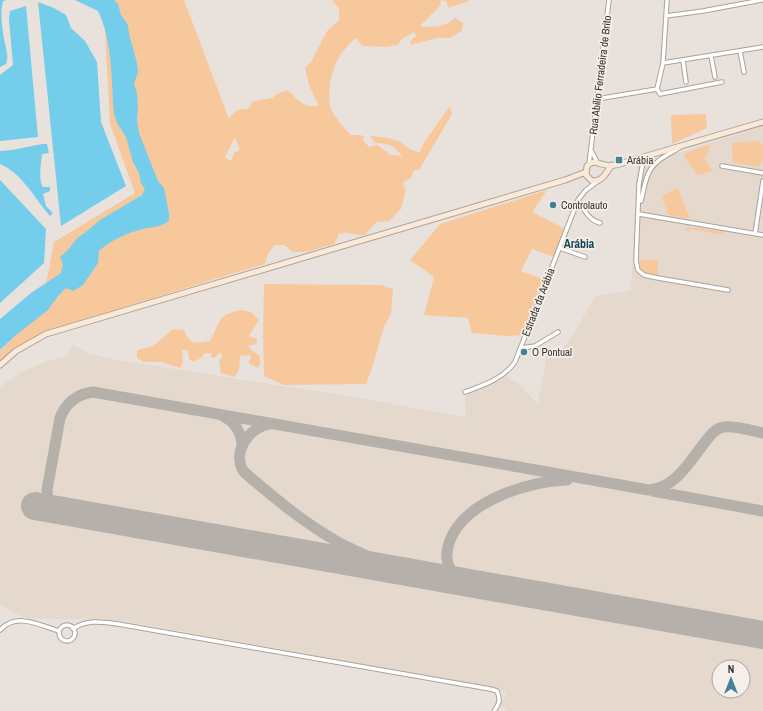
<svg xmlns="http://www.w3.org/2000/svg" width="763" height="711" font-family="'Archivo Narrow',sans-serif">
	<rect width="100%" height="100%" fill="#e9e2dc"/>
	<!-- built -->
	<path fill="#e5d8cc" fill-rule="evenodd" d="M763,126v585h-258l1,-2 -6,-4 6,-11 -4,-4 -371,-68 -38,-3h-62l-13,-4 -18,-10v-218l20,-14 27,-12 17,-4 4,-2 3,-9 3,-1 14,8 23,6 236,37 119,21 -1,-22 28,-10 15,-9 3,5h5l22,23 9,-51 13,-1 14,-18 21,-38 36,-6 6,-125 22,-6zM719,667h24v24h-24z"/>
	<!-- green -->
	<path fill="#f8c89d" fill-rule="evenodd" d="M84,0h100l45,119c5,-8 9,-10 19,-10l5,-8 19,-3 3,-3 12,-5c13,10 13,17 32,16l-10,-21 -4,-17 6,-6 16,-31 12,-11v-11l-7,-9h137v1l-21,7 -1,-6 -6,-2 -1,6 -20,20c13,2 25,1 35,-8l8,5 -1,8 -12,7h-13l-27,7 2,-6 5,-3 -3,-4 -12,7 -4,6 -12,2 -24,-1 -6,-8c-4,3 -8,7 -11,11 -12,14 -18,37 -15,56 3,11 13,22 21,30h9l4,1 -1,4 6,7 8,-2 14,10 11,1c-8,-10 -13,-13 -27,-13l-5,-7c10,1 19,1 28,5 9,5 11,10 22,11l3,-8 27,-38 2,8 -33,56h-5l-3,8 -7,4 -1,4 3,3 -5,20 -12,12 -12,1 -10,10 -1,3c-10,1 -18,-4 -27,-1l-5,10 -28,8h-13l-9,-7h-10l-7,11 -2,8 -24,7 -200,62 -35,23 -6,7v-12l15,-15 31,-51 8,-43 81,-49 -25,-69 -6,-111zM235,137l5,13 -6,3 -3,8 -6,-4z
		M706,114l1,14 -35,16 -1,-29z
		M759,141l4,4v14l-3,8 -27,-4 -1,-20z
		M711,144l-6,15 8,12 -16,4 -14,-21z
		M678,188l12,31 -22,-4 -6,-19z
		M547,190l-15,22 33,17 -11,28 -22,-8 -11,22 22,8 -21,56 -16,1 -34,-3 -4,-15 -44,-3 10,-38 -24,-17 30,-36z
		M687,227l36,4 1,4 -34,-6 -1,3 -3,-1z
		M639,260h19v15c-12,-2 -19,-1 -19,-15z
		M264,284l117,1 12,4 -2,26 -6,9 -14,47 -5,13 -82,1 -20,-9 -1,-42z
		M242,310l9,2 8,8 -10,16 8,3v4l-4,2h-5l3,5 9,6v8l-2,4 -10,-5 3,-5 -1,-3 -10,1 -1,14 -4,7 -14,-4 -2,-12 3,-4 -1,-5 -7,6 -3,-1v-4h-6l-4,5 -8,4 -4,-3 -1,-9h-6l1,12 -3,6 -18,-6h-18l-7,-4v-7c6,-4 10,-2 15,-5 7,-3 14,-12 21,-17l11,1c7,16 11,13 26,11 11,-20 7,-27 32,-31z"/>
	<!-- water -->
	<path fill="#75cdec" d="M0,0h7l-4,1c-3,12 -1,26 1,38 2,10 5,16 2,25l-6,3z
		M75,0h39l4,4 3,11 7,10 1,9 8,29 1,10 -4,10 3,11 1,14 -1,12 2,13 19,48 6,7 5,25v8c-10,7 -14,5 -26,8 -16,4 -32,11 -44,22l-1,12 -15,22 -10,6 -7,-3 -8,8 -10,14 -33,26 -15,14v-31l31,-26 30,-20 2,-9 -3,-7 8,-7 9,-12 9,-6 14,-12 42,-25 3,-6 -4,-6 -2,-10 -6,-11 -7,-25 -9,-14 -3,-9c-3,-34 -1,-72 -16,-103z
		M38,2l16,6 12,7 5,13 14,13 12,21 4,60 25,64 -65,40z
		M26,6l12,131 -38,4v-66l13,-10 -4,-46 1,-8z
		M42,144h5l2,9 -7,1c-1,10 -4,24 1,33h7v4l-7,3 3,12 7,7 -3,3c-16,-18 -27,-42 -50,-52v-13l12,-1z
		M0,180l46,49 -2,34 -44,40z"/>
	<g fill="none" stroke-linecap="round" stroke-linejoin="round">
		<!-- taxiway -->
		<path stroke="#b5b0aa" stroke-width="11" d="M223,416c12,6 19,17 19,31
			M269,424c-20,3 -38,29 -25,48 29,25 59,50 92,69 22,12 45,21 67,30
			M653,491l110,20
			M59,511c-9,-5 -12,-11 -12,-21l13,-72c6,-15 17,-24 33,-26l556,98c27,-2 41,-29 56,-48 5,-6 10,-14 19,-15 10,-2 28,4 39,6
			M466,583c-11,-5 -18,-13 -19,-25 -1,-5 1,-11 2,-15 14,-42 80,-62 118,-63"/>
		<!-- runway -->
		<path stroke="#b5b0aa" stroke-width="28" d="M35,506l728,129"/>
		<defs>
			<path id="street" d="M666,16l37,-5 59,-11
				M740,51l4,21
				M711,56l4,21
				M683,60l3,22
				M663,63l4,-63
				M657,89l3,5 62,-12
				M597,99l60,-10 6,-26 100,-16
				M592,152l5,10
				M639,158l4,4 -4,22 -3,77 2,9 6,5 14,3 70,12
				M589,164l20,-164
				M722,166l41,7
				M578,200c6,9 10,20 22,23
				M641,201c3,-12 5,-30 15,-38 7,-7 16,-10 24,-16
				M639,214l124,21
				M755,234l8,-53
				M560,248l25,9
				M521,348l14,-2 23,-14
				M465,392c19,-7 38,-13 50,-30l63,-162 8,-10 12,-9
				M59 633a8 8 0 1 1 16 0a8 8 0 1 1-16 0Z
				M73,629c14,-10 29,-7 45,-5l372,65 7,2c4,9 2,13 -3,20
				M0,630c17,-18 39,-5 59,1"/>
			<path id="secondary" d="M612,165c-6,7 -9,17 -20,16l-6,-6 1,-9c7,-7 11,-2 19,-1 3,1 7,0 10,0l147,-43
				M0,365l16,-14 30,-17 519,-154 21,-8"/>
		</defs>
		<!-- street casing -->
		<use href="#street" stroke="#a9a29c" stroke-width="5.5"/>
		<!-- secondary casing -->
		<use href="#secondary" stroke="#a9a29c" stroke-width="7"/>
		<!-- street -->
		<use href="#street" stroke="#fff" stroke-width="3.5"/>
		<!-- secondary -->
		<use href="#secondary" stroke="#fbe9d8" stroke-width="5"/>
	</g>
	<!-- markers -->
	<g fill="#438197" stroke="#f6efe9" stroke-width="1.5">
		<rect x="615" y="156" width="8" height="8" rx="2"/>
		<circle cx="553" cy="205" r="4"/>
		<circle cx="524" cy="352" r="4"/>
	</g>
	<g text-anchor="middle" stroke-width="3.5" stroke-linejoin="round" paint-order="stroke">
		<!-- street labels -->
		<g font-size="11" fill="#363331" stroke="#f6efe9">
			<text transform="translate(600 75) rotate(-83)" y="4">Rua Abílio Ferradeira de Brito</text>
			<text transform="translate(538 302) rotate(-69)" y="4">Estrada da Arábia</text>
		</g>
		<!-- poi labels -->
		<g font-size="11" fill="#363331" stroke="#f6efe9" text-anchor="start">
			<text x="627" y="164">Arábia</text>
			<text x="561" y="209">Controlauto</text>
			<text x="532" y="356">O Pontual</text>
		</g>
		<!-- neighbourhood labels -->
		<g font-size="12" font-weight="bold" fill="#134858" stroke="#f6efe9">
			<text x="579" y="248">Arábia</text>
		</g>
	</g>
	<!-- north arrow -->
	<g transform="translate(731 679)"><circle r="19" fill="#f6efe9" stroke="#a9a49f"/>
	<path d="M0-3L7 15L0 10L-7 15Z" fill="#438197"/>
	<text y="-6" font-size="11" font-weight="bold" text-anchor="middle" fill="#363331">N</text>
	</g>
</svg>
